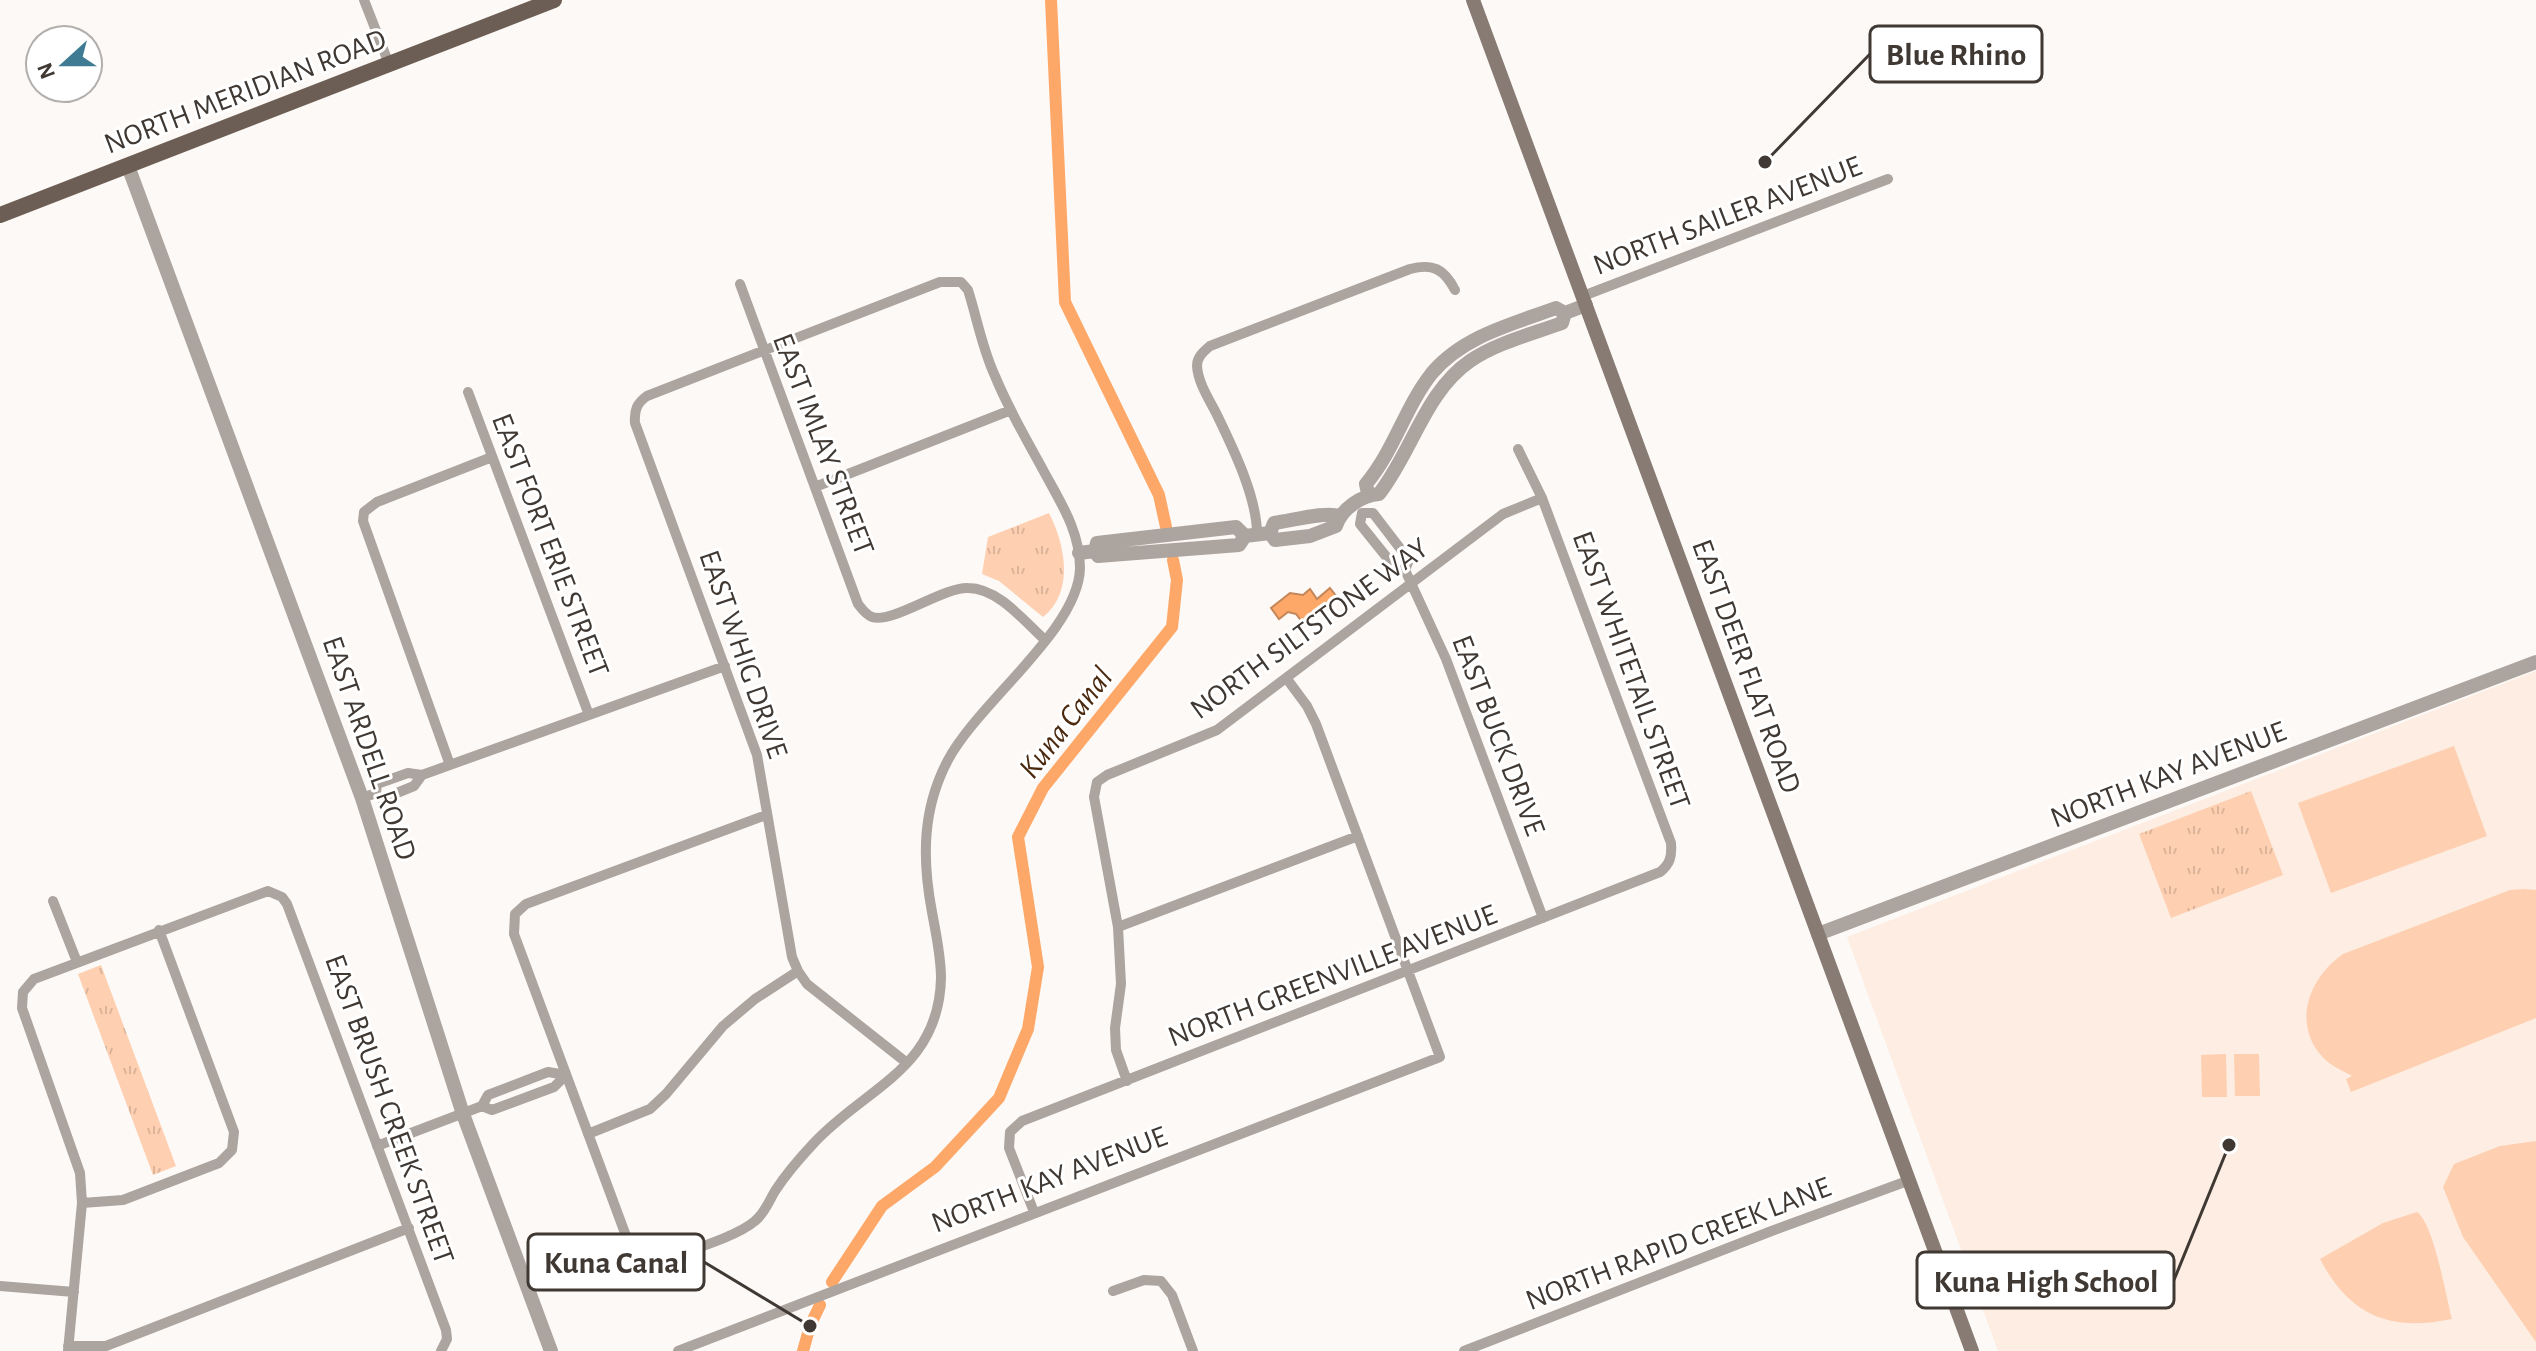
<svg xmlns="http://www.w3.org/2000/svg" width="2536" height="1351" font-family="'Alegreya Sans',sans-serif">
	<defs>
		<pattern id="park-tufts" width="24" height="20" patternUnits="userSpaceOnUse" patternTransform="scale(2)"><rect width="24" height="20" fill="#fed0b1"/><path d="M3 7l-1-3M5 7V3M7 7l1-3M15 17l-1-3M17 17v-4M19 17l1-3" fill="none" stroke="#dbb399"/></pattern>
	</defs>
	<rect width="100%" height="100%" fill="#fdf9f6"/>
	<!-- built -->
	<path fill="#fdede2" d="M2536,671v680h-538l-151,-414z"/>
	<!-- grass -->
	<path fill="#fed0b1" d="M2454,746l33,90 -156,57 -33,-90z
		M2524,889l12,1v128l-185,74 -5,-13 6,-3c-7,-4 -16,-8 -23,-13 -39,-33 -23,-83 14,-109l167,-64z
		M2226,1054l1,43h-25l-1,-42z
		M2234,1054h25l1,42h-25z
		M2536,1141v201l-73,-105 -20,-50 11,-23 46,-18z
		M2417,1212c17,12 29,85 35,107 -62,13 -102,-3 -132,-60l63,-36z"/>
	<!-- park -->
	<path fill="url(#park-tufts)" d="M1049,513c16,31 26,79 -6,104l-44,-36 -17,-7 6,-37z
		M2251,791l32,84 -112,43 -32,-84z
		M101,965l75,201 -23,9 -75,-201z"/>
	<!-- water -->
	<path fill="#fda868" stroke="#c48658" stroke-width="2" d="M1330,588l7,9 -34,26 -7,-9 -8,-2 -9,7 -8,-11 19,-15 13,2 7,-6 7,10z"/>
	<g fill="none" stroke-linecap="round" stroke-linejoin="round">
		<!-- canal -->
		<path stroke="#fda868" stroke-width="12" d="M1051,0l14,302 94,193 7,32
			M832,1282l50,-76 53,-39 64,-69 29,-69 10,-62 -20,-130 25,-49 129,-161 5,-47 -4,-20
			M803,1351l7,-25 10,-21"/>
		<!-- minor -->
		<path stroke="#aca49e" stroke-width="10" d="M364,0l25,64
			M740,284l118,320c4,5 8,11 14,13 20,7 71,-30 96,-29 30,0 56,33 77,52
			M1583,296l305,-117
			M468,392l121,323
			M815,487l196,-77
			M1362,513h11l36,47 -4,10h-8l-37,-46z
			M1257,534c0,-36 -23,-84 -39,-117 -7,-15 -20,-33 -21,-51 0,-9 6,-14 13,-20l200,-77c23,-6 34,0 45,21
			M1405,570l41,89 97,259
			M450,765l-87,-244 1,-9 13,-10 115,-45
			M422,775l303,-109
			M362,798l14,-5 6,6 32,-13 8,-11 -14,-2 -31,11 -1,9
			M766,815l-240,89 -11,10 -1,20 118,318 13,10 16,-1c25,-10 74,-23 94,-40 10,-8 14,-20 20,-30 11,-17 24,-32 38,-47 51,-56 126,-74 128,-166 0,-22 -5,-44 -9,-66 -10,-53 -10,-103 16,-152 31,-58 131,-131 132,-192 0,-38 -21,-68 -38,-100 -17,-31 -34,-60 -47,-92 -13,-28 -18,-58 -27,-86l-7,-8h-21l-293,114c-10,7 -13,14 -12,27l122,332 35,202 6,14 9,13 100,79
			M53,901l24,61
			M1118,927l240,-91
			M548,1072l18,3 -12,12 -62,23 -10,-4 6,-11z
			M1127,1081l-11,-31 -1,-22 6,-44 -3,-57 -24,-130 3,-15 10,-7 110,-45 286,-216 39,-16
			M588,1134l62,-25 16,-15 57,-68 32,-27 43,-28
			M377,1146l105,-40
			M82,1203l41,-3 96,-37 13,-13 2,-18 -75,-202
			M1034,1212l-25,-64 1,-16 12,-11 638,-249c10,-8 12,-15 11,-29l-129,-345 -24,-49
			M0,1286l74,6
			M1113,1291l31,-11 17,1 11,14 21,56
			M68,1346h38l303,-118
			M68,1351l14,-148 -2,-30 -58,-165 1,-16 11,-13 234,-88 14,6 5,7 159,426 1,9 -6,12
			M678,1351l762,-294 -124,-333 -9,-18 -20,-27
			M1464,1351l305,-119 141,-52"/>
		<!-- tertiary -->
		<path stroke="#aca49e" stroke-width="14" d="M128,166l234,632 101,316 88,237
			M1368,494l-2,-10c28,-33 39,-77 66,-111 31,-37 81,-49 124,-65l9,5
			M1270,533l5,7 35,-4 26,-10c5,-17 26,-31 43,-32 33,-42 46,-102 91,-133 26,-18 62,-27 92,-38l3,-10 21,-8
			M1270,533l4,-10c17,-2 52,-12 65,-7
			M1095,551l2,-8 139,-16 9,9
			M1079,553l16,-2 3,5 141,-11 6,-9 25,-3
			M1818,934l718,-272"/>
		<!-- secondary -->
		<path stroke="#877b73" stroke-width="14" d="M1473,0l499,1351"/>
		<!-- primary -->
		<path stroke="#6c5e54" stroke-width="16" d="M0,215l554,-215"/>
	</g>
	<g text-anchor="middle" stroke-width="6" stroke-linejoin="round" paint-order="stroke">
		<!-- street labels -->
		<g font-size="30" fill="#3f3833" stroke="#fff">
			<text transform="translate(245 91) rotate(-21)" y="10">NORTH MERIDIAN ROAD</text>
			<text transform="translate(1727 215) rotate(-21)" y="10">NORTH SAILER AVENUE</text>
			<text transform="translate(824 444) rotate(69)" y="10">EAST IMLAY STREET</text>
			<text transform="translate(551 545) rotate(69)" y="10">EAST FORT ERIE STREET</text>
			<text transform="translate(1309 628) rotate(-36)" y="10">NORTH SILTSTONE WAY</text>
			<text transform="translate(744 654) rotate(71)" y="10">EAST WHIG DRIVE</text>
			<text transform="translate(1747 666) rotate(70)" y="10">EAST DEER FLAT ROAD</text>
			<text transform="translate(1632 670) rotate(70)" y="10">EAST WHITETAIL STREET</text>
			<text transform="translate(1499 735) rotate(69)" y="10">EAST BUCK DRIVE</text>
			<text transform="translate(370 748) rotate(71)" y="10">EAST ARDELL ROAD</text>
			<text transform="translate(2168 774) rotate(-21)" y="10">NORTH KAY AVENUE</text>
			<text transform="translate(1332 975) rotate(-21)" y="10">NORTH GREENVILLE AVENUE</text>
			<text transform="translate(390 1109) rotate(70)" y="10">EAST BRUSH CREEK STREET</text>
			<text transform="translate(1049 1179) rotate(-21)" y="10">NORTH KAY AVENUE</text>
			<text transform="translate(1678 1243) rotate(-21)" y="10">NORTH RAPID CREEK LANE</text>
		</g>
		<!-- water labels -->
		<g font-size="32" font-style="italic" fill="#4c2a10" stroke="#fff">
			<text transform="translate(1065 722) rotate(-52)" y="11">Kuna Canal</text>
		</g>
	</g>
	<!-- callouts -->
	<path fill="none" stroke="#3f3833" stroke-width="3" d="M1765 162L1870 54M810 1326L704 1262M2229 1145L2174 1280"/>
	<g fill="#3f3833" stroke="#fff" stroke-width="3">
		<circle cx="1765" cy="162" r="8"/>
		<circle cx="810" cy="1326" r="8"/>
		<circle cx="2229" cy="1145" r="8"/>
	</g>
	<g fill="#fff" stroke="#3f3833" stroke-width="3">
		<rect x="1870" y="26" width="172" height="56" rx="8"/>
		<rect x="528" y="1234" width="176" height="56" rx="8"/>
		<rect x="1917" y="1252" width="257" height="56" rx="8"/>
	</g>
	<g font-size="32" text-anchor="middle" font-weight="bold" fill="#3f3833">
		<text x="1956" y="65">Blue Rhino</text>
		<text x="616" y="1273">Kuna Canal</text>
		<text x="2046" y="1292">Kuna High School</text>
	</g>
	<!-- north arrow -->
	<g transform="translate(64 64) rotate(249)"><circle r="38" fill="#ffffff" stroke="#b2afad" stroke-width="2"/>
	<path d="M0-6L14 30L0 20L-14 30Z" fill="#3f7b93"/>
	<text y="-12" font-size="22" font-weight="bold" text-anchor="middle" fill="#3f3833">N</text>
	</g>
</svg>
